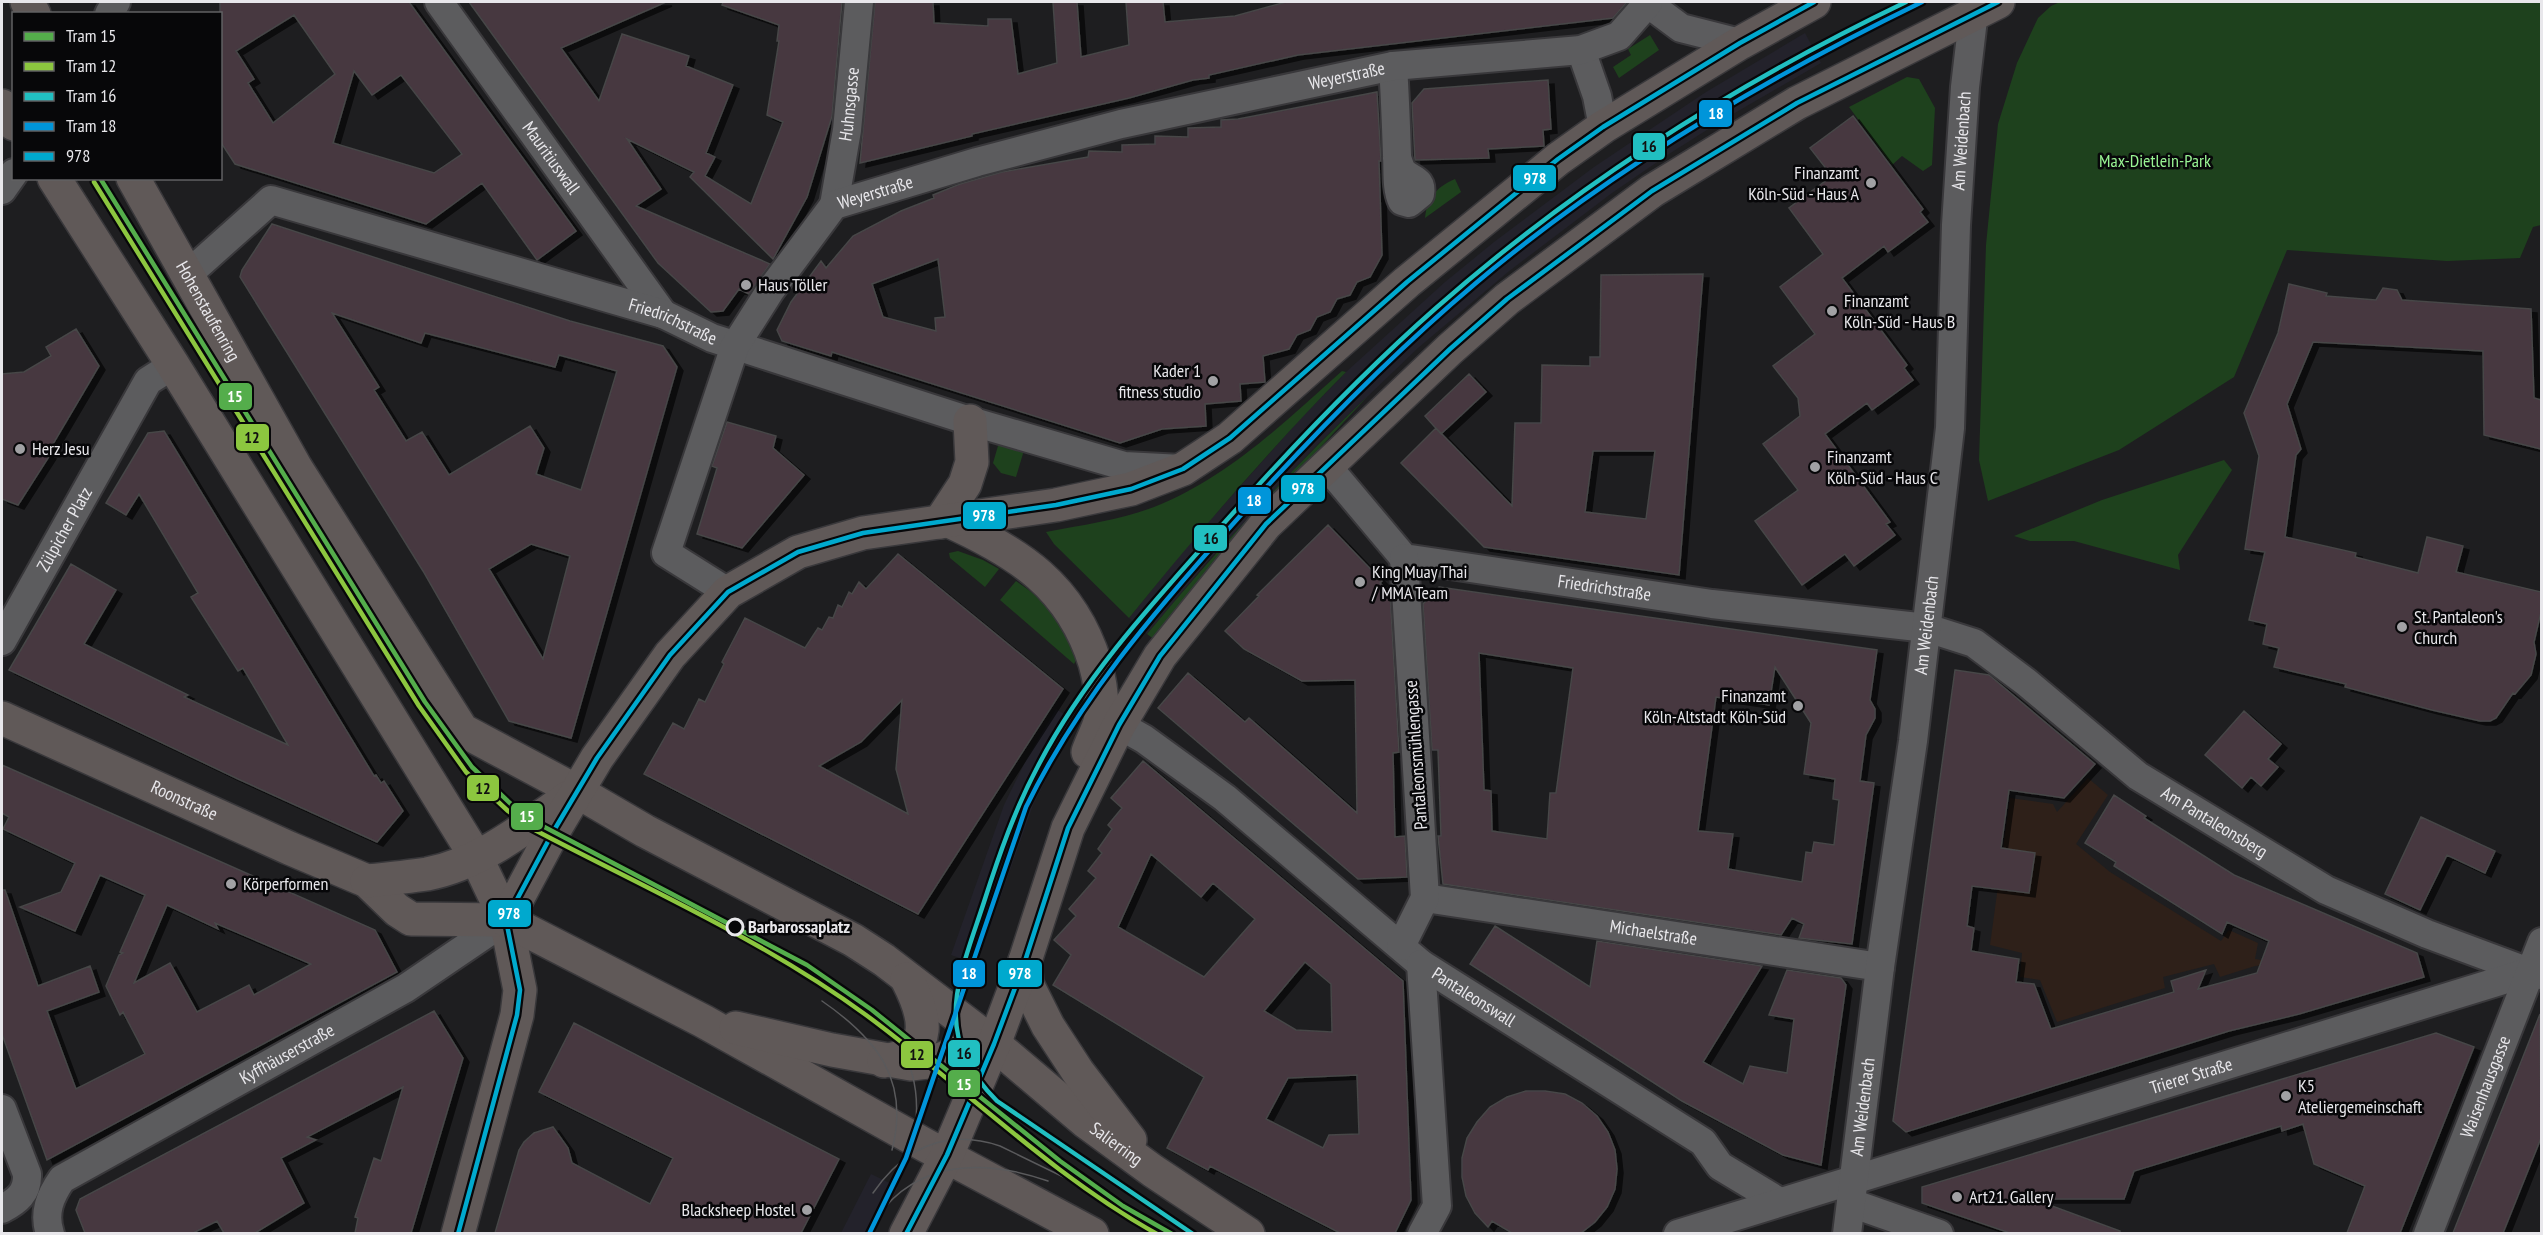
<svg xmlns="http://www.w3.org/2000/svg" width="2543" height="1235" font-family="'PT Sans Narrow',sans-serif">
	<defs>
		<filter id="shadow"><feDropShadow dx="6" dy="4" stdDeviation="0" flood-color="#0009"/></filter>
	</defs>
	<rect width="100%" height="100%" fill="#1e1e20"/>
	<!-- built -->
	<path fill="#23222b" d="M1805,33l16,30 -100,58 -52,33 -57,39 -104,79 -90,76 -99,95 -111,118 -61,73 -18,-16 59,-73 111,-125 47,-48 99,-90 49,-40 100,-75 112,-75z
		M1056,709l22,14 -20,33 -25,49 -56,159 -26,-9 53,-150 22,-45z
		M871,1174l27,13 -24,46h-33z"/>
	<!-- education -->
	<path fill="#2e2019" d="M2088,778l20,17 -32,49 34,28 111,69 8,-11 29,13 -3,16 26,4 -26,3 -35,11 -6,-13 -51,13 2,11 -108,34 -17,-42 -20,-3 2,-24 -32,-8 20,-147 43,6 4,8z"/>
	<!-- green -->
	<path fill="#1e411d" d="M2060,2h481v223l-8,2 -13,31 -73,3 -160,-11 -53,127 -115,73 -131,51 -9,-41 7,-215 12,-121 19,-61 21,-45 13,-12z
		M1650,35l9,15 -40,28 -6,-11 18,-12 -3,-6z
		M1907,77l12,2 16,29 -3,57 -9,6 -21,-15 -10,9 -43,-58z
		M1455,179l6,13 -36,26c2,-21 12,-31 30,-39z
		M1342,371l4,1c-77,78 -148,161 -217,246l-75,-74 -8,-12c36,-7 74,-12 108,-25 72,-28 131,-85 188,-136z
		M1368,396l-128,138 -85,106 -8,-6c70,-84 142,-163 221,-238z
		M1000,439l25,8 -9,30 -15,-4 -8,-10z
		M2224,460l8,10 -54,85 2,15 -106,-29h-44l-16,-5 88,-36z
		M958,551l25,9 16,9 -14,18 -35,-29 -1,-5z
		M1016,581c31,21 49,41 61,77l-3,6 -74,-64z"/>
	<!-- building -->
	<path fill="#463740" stroke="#464647" stroke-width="1.5" fill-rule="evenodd" filter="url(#shadow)" d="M220,2h189l167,229 -39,29 -55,-77 -56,41 -191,-60 -15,-23zM294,15l41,59 -62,49 -25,-40 6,-4 -18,-28zM354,71l18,24 29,-20 61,79 -28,19 -101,-30z
		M469,2h197l-105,46 38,53 23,-67 67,22 -3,10 47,19 -27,68 9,4 -10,19 46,28 32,-82 -16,-7 12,-74h-2l2,-16 -57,-20 1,-3h119l-10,114 -25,81 -34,62 -83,-82 4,-5 -67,-33 34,50 -25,17 134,58 -21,30 -10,-5 -16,22 -12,1 -53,-49z
		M875,2h58l1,21 54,3v-7h23l7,55 39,-11 -4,-61h24l4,55 48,-12 -3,-43h37l2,20 70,-6 51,-14h341l-14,16 -315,37 -89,20v3l-16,2 -64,18 -157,36v2l-112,27z
		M1548,80l3,49 -8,1 1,16 -56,3 1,9 -74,2 -3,-57 12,-14z
		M1377,92l4,69h-2l3,94 -12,22 -13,5 -7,13 -13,4 -7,13 -13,5 -7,13 -13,5 -8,14 -26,7 2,26 -25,2 1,17 -36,3 1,22 -44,3 -42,14 -260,-82 -28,-9 -1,4 -49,-15 -5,-11 14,-28 30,-41 5,7 27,-32 48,-25 33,-13 -1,-3 27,-11 42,-12 86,-15 1,-6 33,1v-7l33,-1v-8l33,1v-9l33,-1v-7l17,-1zM938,259l7,58 -10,1 1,13 -53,-14 -11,-33z
		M1853,116l70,93 -3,3 8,10 -40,30 -4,-6 -42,32 65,87 -3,3 9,12 -41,30 -5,-7 -42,31 65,88 -4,2 9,11 -41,31 -9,-12 -43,31 -47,-64 43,-31 -35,-46 37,-28 -2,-18 -25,-32 42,-32 -35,-47 43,-33 -34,-46 43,-32 -22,-28z
		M272,224l298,97 93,25 14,21 -106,371 -62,-17 -86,-150 -183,-294 2,-7zM332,313l89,30 4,-10 130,34 4,-12 58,16 -36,119 -45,-16 8,-26 -14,-22 -81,49 -27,-43 -16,9 -32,-51 5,-3zM531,544l39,12 -27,103 -54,-90z
		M1703,274l-24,301 -195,-28 -83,-84 35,-35 76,78 3,-83h26l1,-58 48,1v-9h10l1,-82zM1593,451h62l-9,68 -61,-7z
		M2289,284l38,9 -1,3 50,4 7,-12 14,2 5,10 129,9 3,89 7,2v49l-57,-14 -1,-84 -170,-9 -26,62 14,45 -5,6 -11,82 71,16 -1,4 63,16 9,-36 36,9 -7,26 85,20v20l-7,30 2,12 -5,21 -16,19 -2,-1 -17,25 -6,3h-10l-48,-11 -87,-23 1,-3 -72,-17 5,-19 -16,-4 4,-20 -18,-4 16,-68 -20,-3 14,-93 -15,-43 34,-80z
		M76,329l23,37 -52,88 3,1 -32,50 -16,-6v-125l22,-2 27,-16 -5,-9z
		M1469,374l17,18 -45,42 -16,-18z
		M727,422l49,14 -3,12 31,27 -62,73 -45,-14 20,-66 -5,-2z
		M164,431l210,345 2,-1 5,8 3,-2 19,30 -26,31 -139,-63 -229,-109 62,-106 45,26 -32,54 104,51 -4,2 104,48 -45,-77 -5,3 -47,-74 7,-4 -59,-99 -13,21 -20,-12 42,-70z
		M1328,525l54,56 -2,2 10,9 9,160 -6,1 2,84 10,-1 2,41 -49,2 -200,-171 30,-35 57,49 4,-4 108,95 -2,-133 -53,1 -58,-32 -19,-18 34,-35 -2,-1z
		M898,554l165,135 -145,225 -274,-140 29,-51 11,6 15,-30 6,3 19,-38 -2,-2 23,-44 60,30 13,-20 4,2 7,-13 4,1 5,-13 4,2 7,-15 3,2 7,-12 7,7zM902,700l-6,69 12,45 -89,-48 42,-24z
		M1439,587l438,63 -7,50 5,9v9l-9,17 -6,46 14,2 -22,161 -53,-6 5,-14 -12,-6 -11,17 -338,-51 -5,-48h3l-3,-86h-6l-9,-146zM1479,653l94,15 -17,125h-6l-3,46 -55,-8 -1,-40 -7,-1zM1775,667l36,56 -7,51 31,5 -2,20 6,1 -5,45 -20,-3 -2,11 -6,-1 -4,30 -74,-13 5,-35 -35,-3 18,-134 53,8z
		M1955,670l34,5 106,89 -31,34 -55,-8 -8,58 34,5 -6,40 -57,-7 -5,40 7,2 -3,23 48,8 -3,23 18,2 17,45 123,-37 -3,-11 35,-11 -8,19 59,-16 12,-32 -42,-19 -5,12 -108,-68 2,-4 -31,-19 29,-48 32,21 -2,2 90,57 183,78 7,24 -125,37 -70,17 -323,101 -13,-11z
		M2244,711l37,33 -13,15 10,8 -17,19 -10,-9 -9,11 -37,-33z
		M1143,761l260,220 8,219 -16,33h-55l-130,-67 -2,4 -41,-22 37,-71 -151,-92 18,-30 -17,-15 22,-24 -7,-7 27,-31 -8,-7 14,-18 -4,-4 14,-20 -4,-4 14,-17 -11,-10zM1151,854l50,43 12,-14 42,36 -51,58 -86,-50zM1305,962l26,22 1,48 -36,-2 -32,-19zM1357,1075l2,59 -30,1 -6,13 -57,-29 22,-41z
		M2,765l373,165 22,42 -350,188 -45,-126v-144h3l33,96 52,-20 9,26 -52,19 29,78 69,-35 -22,-42 -3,3 -14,-29 13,-31 4,-2 -3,-1 25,-57 -45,-20 -25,56 -55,-24 41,-15 14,-29 -72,-34 6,-12 -7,-4zM167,905l51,24 -3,-6 96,41 -57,31 -5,-10 -52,27 -27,-49 -36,20z
		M2421,817l74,34 -10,22 -38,-18 -27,55 -35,-16z
		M1495,926l95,61 7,-46 165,25 -59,96 40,22 7,-18 37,7 7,-54 -25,-4 18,-45 54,8 5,7 -25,180 -38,-10 -101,-54 -212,-137z
		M434,1011l29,47 -52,175h-56l3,-15 -3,-1 19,-59 7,3 22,-74 -96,50 9,3 -35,18 23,45 -49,30h-31l-7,-12 -24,12h-108l-9,-23 4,-11z
		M2540,1014l1,124 -38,95h-50z
		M574,1023l265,136 -38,74h-306l24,-83 5,-8 10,-9 19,-6 15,21 4,15 78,41 23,-46 -134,-66z
		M2436,1033l38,14 -74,186h-53l18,-47 -51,-22 -11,-40 -21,7 -1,-5 -147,45 -10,28h-91l87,32v2h-110l-88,-30v-16z
		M1526,1091h19l20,3 17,9 15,13 11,16 7,18 2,19 -2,20 -8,18 -12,15 -14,11h-69l-20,-12 -4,6 -13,-14 -9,-17 -4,-19v-19l5,-20 10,-16 13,-15 17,-10z"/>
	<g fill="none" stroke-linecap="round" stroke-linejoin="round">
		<defs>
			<g id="minor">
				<path id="s1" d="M439,2l224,312"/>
				<path d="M1646,2l35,26 59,15"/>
				<path d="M109,14l7,-12"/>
				<path d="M1581,50l16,46 6,31"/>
				<path d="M1393,66c2,30 3,59 4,89 1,15 -1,33 5,46l7,2 11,-9c3,-15 -9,-14 -17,-22 -3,-4 -4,-9 -6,-14"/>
				<path d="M2,190l12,-17"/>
				<path id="s2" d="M834,205l13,-75 12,-128"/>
				<path id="s3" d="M186,276l85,-76 392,114 49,24 258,83 154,45 58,3"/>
				<path id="s4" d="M1326,465l78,93 308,46 215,24 47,15 52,39 112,94 188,114 101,44 102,38 13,3"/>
				<path id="s5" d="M728,592l-62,-39 69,-207 35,-55 64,-86 143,-43 144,-38 272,-58 188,-16 38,-14 29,-33"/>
				<path id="s6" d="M2,641l146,-260 25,-16"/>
				<path id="s7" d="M1119,725l25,14 81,59 196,166 282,178 17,24 58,35"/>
				<path id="s8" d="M1425,898l455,69"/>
				<path d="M1401,946l24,-48 -21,-340"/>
				<path d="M1421,964l16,242 -15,28"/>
				<path d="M2,1109l25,65c1,19 -10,27 -25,35"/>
				<path d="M1851,1203l88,31"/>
				<path id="s9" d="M50,1234c-7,-21 0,-38 12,-55l344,-191 100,-68"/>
				<path id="s10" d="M1678,1234l851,-262"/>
				<path id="s11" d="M1847,1234l33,-267 33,-226 37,-313 6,-203 9,-138 10,-85"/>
				<path id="s12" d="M2428,1234l114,-292"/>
			</g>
			<g id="major">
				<path d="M27,2l7,12"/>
				<path d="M2,106l12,18"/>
				<path d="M54,178l119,187 303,492 30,63 14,70 -3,25 -59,219"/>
				<path id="s13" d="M133,178l163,290 166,262 116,62 67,39 208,109 31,20 110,84 92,78 67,49 95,63"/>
				<path d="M949,521c70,32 122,65 146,142 5,18 9,41 5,59 -3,10 -9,21 -12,30"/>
				<path d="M940,522l25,-38 7,-22 -2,-41"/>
				<path id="s14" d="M2,718l287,130 78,33 30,29 14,9 95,1 197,101 222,124 167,89"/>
				<path d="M367,881c20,-2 40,-4 60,-7 53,-10 99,-47 142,-77"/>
				<path d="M506,920l47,-88 44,-74 73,-103 58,-63 70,-40 65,-19 193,-28 75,-16 52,-20 47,-31 177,-156 151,-123 45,-32 137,-84 74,-41"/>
				<path d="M1025,961l2,23 21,42 30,46 52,68"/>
				<path d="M736,1028l96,22 79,14 25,-3 32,-12 26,-5"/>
				<path d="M884,1061c53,-8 41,-47 23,-82"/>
				<path d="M906,1234l41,-79 47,-111 31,-83 43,-133 51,-103 41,-69 106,-132 184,-175 57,-50 145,-108 145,-88 201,-101"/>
			</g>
		</defs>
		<!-- minor casing -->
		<use href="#minor" stroke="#39383b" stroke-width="32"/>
		<!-- major casing -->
		<use href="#major" stroke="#39383b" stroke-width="36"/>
		<!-- minor -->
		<use href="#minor" stroke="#5c5c5e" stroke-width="28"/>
		<!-- major -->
		<use href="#major" stroke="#605958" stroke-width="33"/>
		<!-- tram -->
		<path stroke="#5a5a5c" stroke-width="1.5" d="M100,178l2,3
			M834,983c55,42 91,73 81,148
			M822,1001c55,38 88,79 70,149
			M873,1193c32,-46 73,-65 127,-47l123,60
			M877,1217c42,-58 108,-58 171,-36"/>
		<defs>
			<path id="bus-1" d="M458,1234l59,-219 3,-25 -14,-70 47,-88 44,-74 73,-103 58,-63 70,-40 65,-19 193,-28 75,-16 52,-20 47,-31 177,-156 151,-123 45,-32 137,-84 74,-41
				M906,1234l41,-79 47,-111 31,-83 43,-133 51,-103 41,-69 106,-132 184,-175 57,-50 145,-108 145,-88 201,-101"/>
		</defs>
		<!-- bus-1 casing -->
		<use href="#bus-1" stroke="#070709" stroke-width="9"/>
		<!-- bus-1 -->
		<use href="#bus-1" stroke="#00a9ce" stroke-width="4.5"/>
		<defs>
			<path id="tram-1" d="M100,178l325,524 47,65 41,39 20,15 274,144 65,45 188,151 63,45 49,28"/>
			<path id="tram-2" d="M94,182l325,524 47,66 42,39 21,16c114,60 233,112 337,188 98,72 184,159 291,219"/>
			<path id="tram-3" d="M1193,1234l-196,-133c-67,-67 -38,-122 -13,-199 15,-47 31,-93 54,-136 47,-91 119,-168 187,-244 67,-75 136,-148 211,-214 141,-124 301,-225 470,-306"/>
			<path id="tram-4" d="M869,1234l37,-76 120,-351c52,-106 127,-194 206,-282 76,-85 156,-168 244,-242 135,-114 288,-204 446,-281"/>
		</defs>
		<!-- tram-1 casing -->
		<use href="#tram-1" stroke="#070709" stroke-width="9"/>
		<!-- tram-2 casing -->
		<use href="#tram-2" stroke="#070709" stroke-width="9"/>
		<!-- tram-3 casing -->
		<use href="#tram-3" stroke="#070709" stroke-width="9"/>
		<!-- tram-4 casing -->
		<use href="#tram-4" stroke="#070709" stroke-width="9"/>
		<!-- tram-1 -->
		<use href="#tram-1" stroke="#54ad4b" stroke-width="4.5"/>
		<!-- tram-2 -->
		<use href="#tram-2" stroke="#8cc63f" stroke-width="4.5"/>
		<!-- tram-3 -->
		<use href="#tram-3" stroke="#21bfc1" stroke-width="4.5"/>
		<!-- tram-4 -->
		<use href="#tram-4" stroke="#0095da" stroke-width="4.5"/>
	</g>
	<!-- markers -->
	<g fill="#a1a1a4" stroke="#070709" stroke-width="2">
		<circle cx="1871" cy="183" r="6"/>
		<circle cx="746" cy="285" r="6"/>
		<circle cx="1832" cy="311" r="6"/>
		<circle cx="1213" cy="381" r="6"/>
		<circle cx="20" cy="449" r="6"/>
		<circle cx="1815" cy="467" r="6"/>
		<circle cx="1360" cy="582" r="6"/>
		<circle cx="2402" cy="627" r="6"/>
		<circle cx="1798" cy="706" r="6"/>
		<circle cx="231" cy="884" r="6"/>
		<circle cx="2286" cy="1096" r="6"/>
		<circle cx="1957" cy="1197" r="6"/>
		<circle cx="807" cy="1210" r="6"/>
	</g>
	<circle fill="#070709" stroke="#e8e7eb" stroke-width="3" cx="735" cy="927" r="8"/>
	<g text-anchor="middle" stroke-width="5" stroke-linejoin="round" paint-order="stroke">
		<!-- street labels -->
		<g font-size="18" fill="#e8e7eb" stroke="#070709">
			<text dy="6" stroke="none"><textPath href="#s5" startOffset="993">Weyerstraße</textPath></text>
			<text dy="6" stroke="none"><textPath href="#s2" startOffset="102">Huhnsgasse</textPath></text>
			<text dy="6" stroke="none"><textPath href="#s11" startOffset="1100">Am Weidenbach</textPath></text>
			<text dy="6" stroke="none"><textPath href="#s1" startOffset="192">Mauritiuswall</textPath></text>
			<text dy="6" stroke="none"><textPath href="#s5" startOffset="507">Weyerstraße</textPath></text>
			<text dy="6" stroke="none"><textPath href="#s13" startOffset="153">Hohenstaufenring</textPath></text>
			<text dy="6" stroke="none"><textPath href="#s3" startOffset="534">Friedrichstraße</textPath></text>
			<text dy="6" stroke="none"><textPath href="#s6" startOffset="128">Zülpicher Platz</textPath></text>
			<text dy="6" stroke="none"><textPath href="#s4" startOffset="324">Friedrichstraße</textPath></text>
			<text dy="6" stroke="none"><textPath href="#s11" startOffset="614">Am Weidenbach</textPath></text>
			<text transform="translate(1416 755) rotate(-94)" y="6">Pantaleonsmühlengasse</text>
			<text dy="6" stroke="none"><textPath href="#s14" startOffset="200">Roonstraße</textPath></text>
			<text dy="6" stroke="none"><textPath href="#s4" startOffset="999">Am Pantaleonsberg</textPath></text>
			<text dy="6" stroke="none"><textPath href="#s8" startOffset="231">Michaelstraße</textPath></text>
			<text dy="6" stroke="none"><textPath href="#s7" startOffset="448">Pantaleonswall</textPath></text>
			<text dy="6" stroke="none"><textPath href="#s9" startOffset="316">Kyffhäuserstraße</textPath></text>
			<text dy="6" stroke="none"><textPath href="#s10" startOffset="537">Trierer Straße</textPath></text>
			<text dy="6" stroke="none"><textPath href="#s12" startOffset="158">Waisenhausgasse</textPath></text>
			<text dy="6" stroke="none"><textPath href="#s11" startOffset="128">Am Weidenbach</textPath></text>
			<text dy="6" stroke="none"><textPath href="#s13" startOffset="1420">Salierring</textPath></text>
		</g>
		<!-- park labels -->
		<g font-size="18" fill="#99f494" stroke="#070709">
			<text x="2155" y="167">Max-Dietlein-Park</text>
		</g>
		<!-- poi labels -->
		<g font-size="18" fill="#e8e7eb" stroke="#070709" text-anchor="start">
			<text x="1859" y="179" text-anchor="end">Finanzamt<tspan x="1859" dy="21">Köln-Süd - Haus A</tspan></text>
			<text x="758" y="291">Haus Töller</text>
			<text x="1844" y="307">Finanzamt<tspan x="1844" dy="21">Köln-Süd - Haus B</tspan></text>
			<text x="1201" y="377" text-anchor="end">Kader 1<tspan x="1201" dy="21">fitness studio</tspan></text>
			<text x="32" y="455">Herz Jesu</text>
			<text x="1827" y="463">Finanzamt<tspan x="1827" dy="21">Köln-Süd - Haus C</tspan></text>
			<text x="1372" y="578">King Muay Thai<tspan x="1372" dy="21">/ MMA Team</tspan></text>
			<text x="2414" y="623">St. Pantaleon's<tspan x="2414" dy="21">Church</tspan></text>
			<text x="1786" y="702" text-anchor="end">Finanzamt<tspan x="1786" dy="21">Köln-Altstadt Köln-Süd</tspan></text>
			<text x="243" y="890">Körperformen</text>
			<text x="2298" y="1092">K5<tspan x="2298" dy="21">Ateliergemeinschaft</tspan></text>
			<text x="1969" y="1203">Art21. Gallery</text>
			<text x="795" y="1216" text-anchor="end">Blacksheep Hostel</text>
		</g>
		<!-- stop labels -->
		<g font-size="18" font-weight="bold" fill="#e8e7eb" stroke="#070709" text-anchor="start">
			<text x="748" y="933">Barbarossaplatz</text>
		</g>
	</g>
	<g stroke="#070709" stroke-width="2">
		<rect x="1698" y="99" width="35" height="29" rx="6" fill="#0095da"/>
		<rect x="1632" y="132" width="34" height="29" rx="6" fill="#21bfc1"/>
		<rect x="1512" y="164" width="45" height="28" rx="6" fill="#00a9ce"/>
		<rect x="218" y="382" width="35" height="29" rx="6" fill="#54ad4b"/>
		<rect x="235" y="423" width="35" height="29" rx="6" fill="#8cc63f"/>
		<rect x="1280" y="474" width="46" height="29" rx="6" fill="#00a9ce"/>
		<rect x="1237" y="486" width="35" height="29" rx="6" fill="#0095da"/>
		<rect x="962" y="501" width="45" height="29" rx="6" fill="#00a9ce"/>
		<rect x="1193" y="524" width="35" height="28" rx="6" fill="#21bfc1"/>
		<rect x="466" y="774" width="34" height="28" rx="6" fill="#8cc63f"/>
		<rect x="510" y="802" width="34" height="29" rx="6" fill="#54ad4b"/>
		<rect x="487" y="899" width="45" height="29" rx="6" fill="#00a9ce"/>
		<rect x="952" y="959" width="34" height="29" rx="6" fill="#0095da"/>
		<rect x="997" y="959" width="46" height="29" rx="6" fill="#00a9ce"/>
		<rect x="947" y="1039" width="34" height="29" rx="6" fill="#21bfc1"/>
		<rect x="900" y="1040" width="34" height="29" rx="6" fill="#8cc63f"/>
		<rect x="947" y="1069" width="34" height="29" rx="6" fill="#54ad4b"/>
	</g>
	<g font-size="16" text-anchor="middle" font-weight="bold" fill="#fff">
		<text x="1716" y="119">18</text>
		<text x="1535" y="184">978</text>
		<text x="235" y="402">15</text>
		<text x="1303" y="494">978</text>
		<text x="1254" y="506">18</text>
		<text x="984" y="521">978</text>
		<text x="527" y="822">15</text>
		<text x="509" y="919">978</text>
		<text x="969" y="979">18</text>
		<text x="1020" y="979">978</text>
		<text x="964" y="1090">15</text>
	</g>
	<g font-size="16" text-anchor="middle" font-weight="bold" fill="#111">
		<text x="1649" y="152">16</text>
		<text x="252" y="443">12</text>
		<text x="1211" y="544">16</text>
		<text x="483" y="794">12</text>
		<text x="964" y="1059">16</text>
		<text x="917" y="1060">12</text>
	</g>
	<!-- border -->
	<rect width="2543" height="1235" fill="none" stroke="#e8e7eb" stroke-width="6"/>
	<!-- legend -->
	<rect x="12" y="12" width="210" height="168" fill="#070709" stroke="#616163" stroke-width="1.5"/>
	<rect x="24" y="32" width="30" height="9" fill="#54ad4b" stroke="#616163" stroke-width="1.5"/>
	<text x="66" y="42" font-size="18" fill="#e8e7eb">Tram 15</text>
	<rect x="24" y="62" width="30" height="9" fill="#8cc63f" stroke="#616163" stroke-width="1.5"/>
	<text x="66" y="72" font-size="18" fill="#e8e7eb">Tram 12</text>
	<rect x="24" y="92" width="30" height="9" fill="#21bfc1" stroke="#616163" stroke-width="1.5"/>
	<text x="66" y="102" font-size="18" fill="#e8e7eb">Tram 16</text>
	<rect x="24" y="122" width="30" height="9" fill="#0095da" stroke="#616163" stroke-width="1.5"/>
	<text x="66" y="132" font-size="18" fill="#e8e7eb">Tram 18</text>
	<rect x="24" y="152" width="30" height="9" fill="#00a9ce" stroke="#616163" stroke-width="1.5"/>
	<text x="66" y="162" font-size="18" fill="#e8e7eb">978</text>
</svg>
